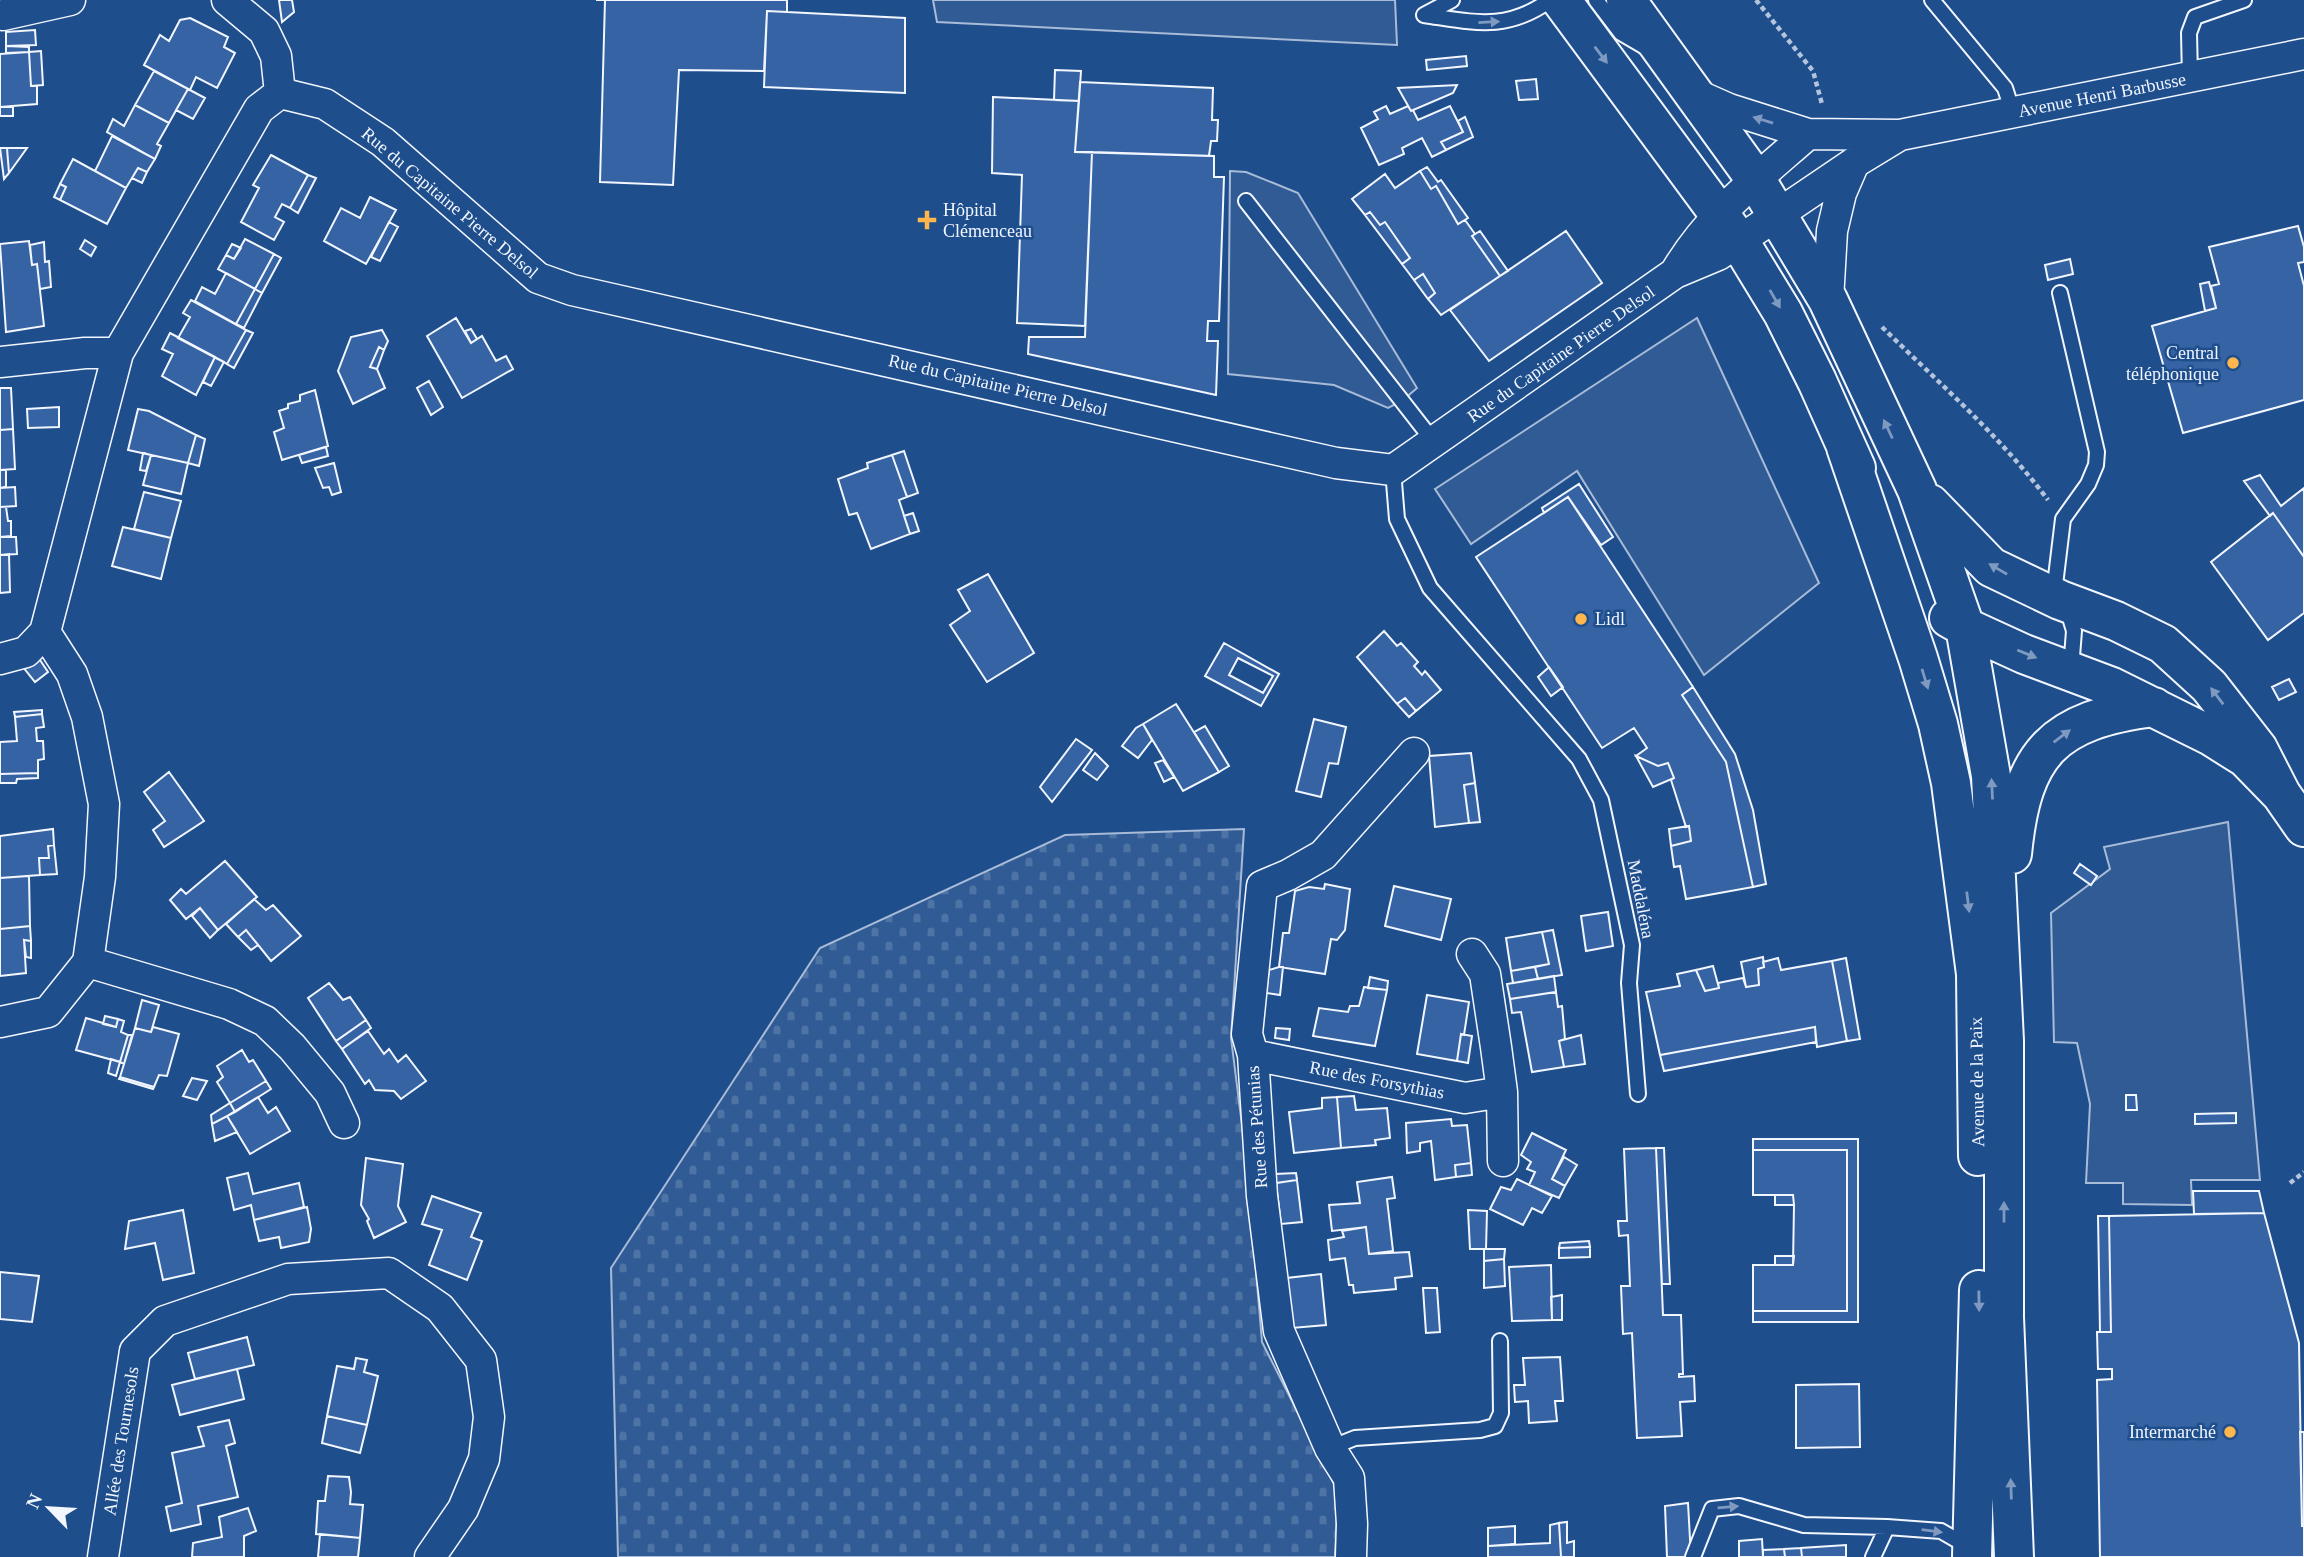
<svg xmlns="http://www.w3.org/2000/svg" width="2304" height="1557" font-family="'Times New Roman',serif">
	<defs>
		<pattern id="cemetery-stones" width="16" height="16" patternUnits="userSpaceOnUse" patternTransform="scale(1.75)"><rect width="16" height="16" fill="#305b95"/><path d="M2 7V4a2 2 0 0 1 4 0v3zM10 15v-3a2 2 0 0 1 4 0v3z" fill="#4e73a5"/></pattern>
	</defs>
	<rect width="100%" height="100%" fill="#1f4e8c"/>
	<!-- cemetery -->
	<path fill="url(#cemetery-stones)" stroke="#a8bbd7" stroke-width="2" d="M1244,829l-13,209 16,127 15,177 76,150 -3,65h-717l-7,-289 209,-320 245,-113z"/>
	<!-- pitch -->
	<path fill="#305b95" stroke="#a8bbd7" stroke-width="2" d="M933,0h462l2,45 -460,-23z
		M1230,171l16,1 52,21 119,195 -15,13 -14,7 -54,-23 -106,-11z
		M1697,318l122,265 -115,92 -127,-204 -106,73 -36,-55z
		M2228,822l32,358h-69l1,25 -69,-1v-21h-37l4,-79 -13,-61 -23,-1 -3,-129 59,-44 -6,-22z"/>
	<!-- building -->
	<path fill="#3563a3" stroke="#f2f6ff" stroke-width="2" fill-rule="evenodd" d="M279,0h13l2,12 -12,10z
		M596,0h191v12l-20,-1 -3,60 -85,-1 -6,115 -73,-3 5,-182z
		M767,11l138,7v75l-141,-6z
		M190,18l38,19 -4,10 11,6 -18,35 -21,-11 -6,13 -46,-25 16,-30 9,6 11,-21z
		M35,30l1,15 -30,1v-14z
		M6,46l23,1v5l-23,1z
		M41,51l2,34 -12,1 -2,-34z
		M29,52l2,34h6v18l-37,3v-53z
		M1466,56l1,10 -40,4 -1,-10z
		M1055,70l26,1 -2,30 -25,-1z
		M154,71l34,18 -19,34 -34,-18z
		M1536,79l2,20 -19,1 -3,-19z
		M1080,82l133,6 -1,32h6l-1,21h-6l-2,15 -134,-4z
		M1457,85l-4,8 -42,18 -13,-23z
		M188,89l17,9 -12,21 -17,-9z
		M993,97l86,4 -4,51h17l-7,174 -68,-3 5,-148 -30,-2z
		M135,105l34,18 -12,21 4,2 -6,13 -48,-27 6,-13 11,7z
		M13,106v10h-13v-9z
		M1386,106l4,8 18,-8 3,5 2,-1 5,10 32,-14 13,26 -22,10 5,8 -14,7 -10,-19 -20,10 2,6 -25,11 -18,-37 17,-9 -4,-7z
		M1465,117l8,20 -27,13 -5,-8 22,-10 -5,-11z
		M112,136l43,23 -8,13 -9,-4 -12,20 -31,-17z
		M0,148h7l2,25 -5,6z
		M7,148h20l-18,25z
		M1092,152l122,4v21h10l-5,144h-11l-1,20h11l-2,54 -188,-41 1,-17h56z
		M271,155l37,20 -18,33 -8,-4 -7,13 9,5 -10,18 -33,-18 18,-34 -6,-3z
		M73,159l53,29 -19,36 -47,-24 6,-13 -6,-3z
		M1427,167l11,15 3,-2 27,38 -10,6 -22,-38 -5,3 -11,-18z
		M138,168l9,4 -5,11 -10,-5z
		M1420,171l11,18 5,-3 22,38 7,-4 10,14 -3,2 28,40 -59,39 -13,-16 7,-6 -12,-19 -9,6 -12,-16 8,-6 -25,-36 -5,3 -10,-13 -5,3 -13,-16 33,-25 10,14z
		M308,175l8,3 -18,35 -8,-5z
		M60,184l6,3 -6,13 -6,-3z
		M370,197l26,13 -30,54 -42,-23 17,-33 19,10z
		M1370,212l10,13 5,-3 25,36 -8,6 -37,-49z
		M389,222l9,5 -18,34 -9,-4z
		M2298,226l6,21v15l-6,1 6,23v114l-121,33 -31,-107 64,-18 -5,-22 8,-2 -10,-37z
		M1480,231l28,40 -8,5 -28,-40z
		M1566,231l36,52 -113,78 -39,-51z
		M245,239l29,15 -19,35 -37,-20 8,-14 8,4z
		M85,240l11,7 -5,9 -11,-7z
		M29,241l3,24 5,-1 7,62 -38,6 -6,-88z
		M44,242l1,20 4,-1 2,26 -11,2 -3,-25 -5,1 -2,-20z
		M232,244l9,4 -7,11 -8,-4z
		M274,254l7,4 -19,35 -7,-4z
		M2070,259l3,15 -25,6 -3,-15z
		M226,273l29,16 -19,35 -41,-23 7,-14 13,7z
		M1423,274l12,19 -7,6 -14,-19z
		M2209,282l7,26 -11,3 -5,-27z
		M255,289l7,4 -18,35 -8,-4z
		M191,300l55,30 -19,34 -49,-26 12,-21 -7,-4z
		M456,318l15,25 11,-7 14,25 10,-5 7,13 -51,29 -35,-62z
		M471,329l6,10 -6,4 -6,-12z
		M246,330l7,3 -19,35 -7,-4z
		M382,330l6,11 -4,9 -5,-3 -9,20 7,2 8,19 -32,16 -15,-33 13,-34z
		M170,333l45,24 -19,38 -34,-19 11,-22 -11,-5z
		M379,347l5,3 -7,19 -7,-2z
		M215,357l9,5 -13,24 -8,-4z
		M429,381l14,26 -12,8 -14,-27z
		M0,388h11l2,41 -13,1z
		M315,390l13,56 -46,14 -8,-28 10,-4 -5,-17 9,-3v-4l12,-3v-6z
		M59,407v20l-31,1 -1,-19z
		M138,409l11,2 47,24 -8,28 -60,-13z
		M13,429l2,40 -15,1v-40z
		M196,435l9,4 -6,27 -11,-3z
		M326,447l2,9 -26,7 -3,-8z
		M904,451l14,42 -11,4 -15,-42z
		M143,453l8,2 -5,16 -6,-1z
		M151,455l37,8 -7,31 -38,-9z
		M892,455l15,42 -8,3 11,34 -39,15 -14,-36 -8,2 -11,-36 30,-11 -1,-5z
		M334,463l7,29 -9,3 -3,-8 -6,1 -8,-20z
		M0,470h6v17l-6,1z
		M2260,475l21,31 23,-18v69l-31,-44 -3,3 -26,-35z
		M1579,484l34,53 -12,8 -33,-48 -24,16 -2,-5z
		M15,487l1,19 -16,1v-19z
		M144,492l37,9 -10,37 -37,-9z
		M1568,497l125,190 -11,8 44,67 27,125 -67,12 -6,-33 -6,1 -3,-21 20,-5 -2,-15 -3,1 -15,-47 3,-2 -6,-15 -10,3 -22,-10 11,-8 -13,-20 -32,20 -126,-191z
		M0,507h6l2,14h3v15l-11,1z
		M913,513l6,18 -9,3 -6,-18z
		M2273,513l31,44v56l-36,27 -57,-78z
		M123,527l48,11 -10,41 -49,-13z
		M0,537h16l1,17 -17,1z
		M9,554l1,38 -10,1v-38z
		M988,574l46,79 -47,29 -37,-57 20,-14 -12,-21z
		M1384,631l13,15 4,-3 17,19 -4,4 8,9 3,-4 16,19 -25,21 -11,-13 -8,6 -40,-47z
		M1224,643l55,31 -18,32 -56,-30zM1238,658l35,18 -10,17 -34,-18z
		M38,657l10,15 -13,10 -12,-15z
		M1549,667l14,20 -12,9 -13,-19z
		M2289,679l7,13 -17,8 -7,-13z
		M1693,687l42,67 18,56 13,74 -13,3 -27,-125 -44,-67z
		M1405,698l11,13 -7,6 -12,-13z
		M1176,704l43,68 -36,19 -40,-67z
		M42,710v4l-27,3 -1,-5z
		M42,714l2,13 -8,1 1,13h6l1,18 -6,1v13l-38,1v-32l17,-1 -2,-24z
		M1314,719l32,8 -8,37 -9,-1 -8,34 -25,-6z
		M1143,724l9,16 -14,18 -16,-12 14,-18z
		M1205,726l24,40 -10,6 -25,-40z
		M1076,739l16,11 -40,52 -12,-15z
		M1095,753l13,13 -11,14 -14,-10z
		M1471,753l4,30 -11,2 5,38 -34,4 -6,-71z
		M1636,756l22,10 10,-3 6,15 -21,9z
		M1163,760l11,17 -10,5 -9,-19z
		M169,772l35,49 -40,26 -11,-17 12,-9 -21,-29z
		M38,773v5l-21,1 -1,4h-16v-9z
		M1475,783l5,39 -11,1 -5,-38z
		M1689,826l2,15 -20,5 -2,-17z
		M53,829l1,16 -6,1 1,12h-10l1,17 -40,3v-42z
		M54,845l3,29 -17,1 -1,-17h10l-1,-12z
		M225,861l32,36 -39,33 -18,-22 -14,11 -16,-19 11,-11 5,5z
		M2080,864l17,12 -6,9 -17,-12z
		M29,876l1,50 -30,3v-51z
		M1325,884l25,5 -5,41 -8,10 -6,-1 -6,35 -46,-7 4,-34h6l6,-42 14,-4 15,2z
		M1394,886l57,13 -10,41 -56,-14z
		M254,899l12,11 7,-5 28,31 -30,25 -25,-31 -8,7 -12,-13z
		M200,908l18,22 -8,8 -18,-22z
		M1608,912l5,34 -27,5 -5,-35z
		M30,926l1,15 -7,-1 2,33 -26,3v-47z
		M246,930l12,15 -7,5 -13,-13z
		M1553,930l9,45 -24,4 -3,-12 14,-3 -7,-32z
		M1542,932l7,32 -38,7 -5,-33z
		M24,940l7,1v17l-5,-1z
		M1763,957l1,10 -6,2 1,16 -13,2 -5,-25z
		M1778,958l3,12 51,-9 15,80 -30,6 -2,-20 -155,28 -14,-63 34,-6 -3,-12 19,-4 9,21 14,-3 -1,-5 25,-5 3,9 13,-2 -1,-16 6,-2 -1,-5z
		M1846,958l14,81 -13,2 -15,-80z
		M1713,966l6,22 -14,3 -9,-21z
		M1279,967h4l-3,28 -14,-2 3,-23z
		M1535,967l3,12 -25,4 -2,-12z
		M1554,976l2,16 -46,7 -3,-15z
		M1370,977l18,4 -1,9 -19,-2z
		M329,983l14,17 7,-3 16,23 -30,21 -28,-43z
		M1364,987l23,3 -12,56 -62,-10 6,-28 29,4 2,-6h9z
		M1556,992l2,15 4,-1 3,33 -6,2 5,26 -32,5 -11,-60 -9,1 -2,-14z
		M1427,995l42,7 -5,33 -3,-1 -4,27 -40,-7z
		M142,1000l17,5 -8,27 -16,-4z
		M105,1016l13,3 -2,8 -13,-3z
		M86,1018l30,9 2,-8 6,2 -3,11 7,3 -8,27 -44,-12z
		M366,1020l5,8 -29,21 -6,-8z
		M153,1027l26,7 -12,42 -8,-1 -5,12 -34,-10 15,-49 16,4z
		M1815,1027l1,15 -152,29 -4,-16z
		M1276,1028l14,1 -1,11 -14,-2z
		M368,1031l16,23 5,-5 9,13 8,-7 20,26 -25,18 -7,-8 -19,-1 -6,-10 -4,4 -23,-35z
		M1461,1034l11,2 -4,27 -11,-2z
		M128,1035h4l-8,29 -4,-2z
		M1581,1035l4,29 -21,3 -5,-26z
		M242,1050l7,12 4,-2 13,21 -36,22 -13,-21 6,-5 -6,-11z
		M111,1059l9,3 -4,14 -8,-3z
		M120,1077l34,10 -1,2 -34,-10z
		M192,1078l15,3 -10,19 -14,-4z
		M266,1081l5,8 -36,23 -5,-9z
		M2126,1095h10l1,15h-11z
		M1354,1096l2,14 31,-2 3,30 -15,2 1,5 -35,3 -4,-51z
		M258,1097l10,16 8,-6 14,24 -40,23 -23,-38z
		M1337,1097l4,51 -47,5 -5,-41 33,-4v-10z
		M230,1103l5,9 -23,12 -1,-9z
		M2236,1113v10l-41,1v-10z
		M227,1116l10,16 -22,9 -3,-17z
		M1451,1119l1,7 15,-1 4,38 -16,2 1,12 -21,3 -4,-39 -11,2v8l-13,2 -1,-30z
		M1532,1133l34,17 -14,29 13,7 -6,12 -30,-13 6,-13 -8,-3 4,-7 -10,-7z
		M1753,1139h105v183h-105v-11h94v-161h-94z
		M1656,1148l7,167h18l2,59h-4v3l15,-1 1,25 -15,1 2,34 -45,2 -5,-105 -9,1 -2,-48h9l-2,-51 -9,1 -1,-15h9l-3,-72z
		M1656,1148h8l6,136h-8z
		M1753,1150h94v161h-94v-46h40l1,-60 -1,-10h-40z
		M1564,1157l13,8 -12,21 -13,-7z
		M366,1158l37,6 -5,42 8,16 -32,16 -7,-17 2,-2 -8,-14z
		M1471,1163l1,12 -16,2 -1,-12z
		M248,1173l5,21 46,-11 5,24 -50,13 -3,-15 -17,5 -7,-32z
		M1296,1173l1,7 -21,3 -1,-9z
		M1392,1177l3,21 -8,1 6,52 -24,3 -3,-27 -34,4 -3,-26 31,-2 -3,-21z
		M1517,1179l35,17 -10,17 -10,-5 -9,17 -33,-16 11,-22 10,3z
		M1297,1180l5,42 -21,2 -5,-41z
		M2193,1191h66l5,22 -70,1z
		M1775,1195h18l1,10h-19z
		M432,1196l49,17 -10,24 11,4 -15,39 -38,-15 13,-35 -20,-6z
		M307,1207l4,22 -2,13 -28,6 -2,-11 -20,4 -5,-21z
		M183,1210l11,63 -31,7 -8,-37 -30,6 4,-28z
		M1468,1210l19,1 -1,38h-16z
		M2264,1213l35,130 3,183h2v31h-204l-3,-177 15,-1v-10h-14l-1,-37h14l-2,-116z
		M2098,1216h11l2,116h-11z
		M1366,1227l3,27 40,-2 3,24 -17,2 1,11 -42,4 -1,-8h-4l-4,-27 -15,2 -2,-20 16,-3 -2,-6z
		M1589,1241l1,6 -31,1 1,-5z
		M1590,1247v10l-31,1v-10z
		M1484,1249h21l-1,10 -20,2z
		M1775,1256h19l-1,9h-18z
		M1504,1259l1,27 -21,2v-27z
		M1551,1265l1,55 -40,1 -3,-54z
		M0,1272l39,4 -7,46 -32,-3z
		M1321,1274l5,51 -34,3 -5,-50z
		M1423,1288h14l3,44 -14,1z
		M1562,1295v25h-10l-1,-23z
		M247,1337l7,28 -59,14 -7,-26z
		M1560,1357l3,44h-8l2,20 -28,2 -1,-22 -13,1 -1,-17h11l-2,-27z
		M356,1358l11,2 -3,12 14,4 -11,49 -40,-9 10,-50 17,3z
		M237,1369l7,30 -64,16 -8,-30z
		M1859,1384l1,63 -64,1v-63z
		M327,1416l40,9 -7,28 -38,-10z
		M229,1420l6,23 -9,3 12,51 -40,9 3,18 -30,7 -5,-24 16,-4 -10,-50 32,-7 -6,-19z
		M2300,1432h4v94h-2z
		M328,1476l21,1 2,15 -1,12 13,1 -3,33 -44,-4 2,-33h7z
		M1688,1503l3,54h-24l-2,-51z
		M248,1508l8,23 -12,5v21h-52l1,-14 29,-6 -3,-20z
		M1567,1522v21l7,-2v16h-13l-2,-34z
		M1559,1523l2,34h-73v-11l62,-3v-18z
		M1515,1526v18l-27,2v-18z
		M320,1534l40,4 -2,19h-40z
		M1762,1539l1,18h-24v-16z
		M1846,1545v12h-44l-1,-9z
		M1801,1548l1,9h-17l-1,-8z
		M1784,1549l1,8h-22v-7z"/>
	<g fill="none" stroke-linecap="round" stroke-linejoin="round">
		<defs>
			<path id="lane" d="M1596,0l25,33 24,14
				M1932,0l73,88 8,25
				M1424,15c49,7 82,17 126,-15
				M1424,15l28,-15
				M2190,77l-1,-44 6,-16 49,-17
				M1246,201l188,241
				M2060,293l37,159 -1,13 -8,19 -25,35 -8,66 5,15 9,14 5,17 -3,38
				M1393,470l4,49 33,69 149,171 22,41 31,145 -3,38 9,111
				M1330,1448l25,-10 125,-8 15,-4 6,-13 -1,-72
				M1693,1557l19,-48 27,-3 65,19 83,2 54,4 26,15
				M1873,1557l14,-30"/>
			<path id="street" d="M227,0l37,31 12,25 4,37
				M3,15l67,-15
				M1695,94l34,15 79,25 92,1 404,-81
				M1675,273c34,-58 83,-95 133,-139
				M1828,300l4,-69 9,-38 13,-30
				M0,362l85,-9h33
				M0,659l26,-7 19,-20
				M1472,954l13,20 11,73 6,45 1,69
				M88,962l12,-85 4,-73 -17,-87 -15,-43 -27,-42 73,-279 141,-244 21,-16 45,11 58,38 155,136 34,12 764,173 57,7 282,-197 43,-18 136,-92 46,-28
				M88,962l141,42 36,17 27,26 38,46 14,30
				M0,1022l48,-10 40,-50
				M1253,1055l212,43 37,-6
				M103,1557l32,-206 30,-30 123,-42 101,-6 51,35 41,52 8,57 -5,42 -21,50 -33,48
				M1351,1557l1,-33 -3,-46 -19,-30 -51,-117 -17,-135 -9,-141 -6,-21 15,-148 26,-11 35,-20 91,-102"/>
			<path id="secondary" d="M1561,0l178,241 44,72 34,68 39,87
				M1626,0l130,180 72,120 89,190 48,137 26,149 13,265v276l10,240
				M1846,447l72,211 20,66 13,59 25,191 2,182
				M1930,504l61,63 69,33 56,21 47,23 46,42 49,63 23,45 23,33
				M1949,618l16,9 59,27 88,33 99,49 35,22 35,36
				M2012,854c10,-102 41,-134 142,-147
				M1972,1557l7,-267"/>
		</defs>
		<!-- lane casing -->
		<use href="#lane" stroke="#f2f6ff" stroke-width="18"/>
		<!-- street casing -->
		<use href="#street" stroke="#f2f6ff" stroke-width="33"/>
		<!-- secondary casing -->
		<use href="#secondary" stroke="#f2f6ff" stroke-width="42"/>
		<!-- path -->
		<path stroke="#b3c4dc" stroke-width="4.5" stroke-dasharray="5 3.5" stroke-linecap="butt" d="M1756,0l57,71 9,33
			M1882,327c57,56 118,109 166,173
			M2290,1183l14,-11"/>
		<!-- lane -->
		<use href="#lane" stroke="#1f4e8c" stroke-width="14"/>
		<!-- street -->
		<use href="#street" stroke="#1f4e8c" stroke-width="30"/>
		<!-- secondary -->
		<use href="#secondary" stroke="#1f4e8c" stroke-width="38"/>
	</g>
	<!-- one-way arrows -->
	<defs><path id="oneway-solid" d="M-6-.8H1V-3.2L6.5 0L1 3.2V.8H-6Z" transform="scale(1.75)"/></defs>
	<g fill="#7e9ac0">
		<use href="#oneway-solid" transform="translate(1489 22) rotate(-3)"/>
		<use href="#oneway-solid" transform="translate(1601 55) rotate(53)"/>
		<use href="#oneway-solid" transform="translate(1763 120) rotate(-163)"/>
		<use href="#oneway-solid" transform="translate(1775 299) rotate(60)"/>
		<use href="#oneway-solid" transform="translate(1888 429) rotate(-115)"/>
		<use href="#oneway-solid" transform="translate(1998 569) rotate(-150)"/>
		<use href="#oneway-solid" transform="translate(2027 654) rotate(22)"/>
		<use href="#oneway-solid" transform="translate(1925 679) rotate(73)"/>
		<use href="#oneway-solid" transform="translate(2217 696) rotate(-127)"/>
		<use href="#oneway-solid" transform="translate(2062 736) rotate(-37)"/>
		<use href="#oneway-solid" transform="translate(1992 789) rotate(-93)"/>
		<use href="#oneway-solid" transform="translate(1968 902) rotate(83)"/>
		<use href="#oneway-solid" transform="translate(2004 1212) rotate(-90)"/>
		<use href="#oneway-solid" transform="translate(1979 1301) rotate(89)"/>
		<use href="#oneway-solid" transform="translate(2011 1489) rotate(-92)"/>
		<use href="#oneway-solid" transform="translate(1728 1507) rotate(-5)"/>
		<use href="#oneway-solid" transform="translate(1932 1531) rotate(7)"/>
	</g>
	<!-- markers -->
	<g fill="#ffb74d" stroke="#1f4e8c" stroke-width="2.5">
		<path d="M923.5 209.5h7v7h7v7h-7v7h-7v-7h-7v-7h7z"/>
		<circle cx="2233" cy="363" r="7"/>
		<circle cx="1581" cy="619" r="7"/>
		<circle cx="2230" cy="1432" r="7"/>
	</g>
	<g text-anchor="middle" stroke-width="5" stroke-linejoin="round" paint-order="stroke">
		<!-- street labels -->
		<g font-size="18" fill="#f2f6ff" stroke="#1f4e8c">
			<text transform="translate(2102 95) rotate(-11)" y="6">Avenue Henri Barbusse</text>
			<text transform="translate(450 203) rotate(40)" y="6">Rue du Capitaine Pierre Delsol</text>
			<text transform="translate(1561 354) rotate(-35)" y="6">Rue du Capitaine Pierre Delsol</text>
			<text transform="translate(998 385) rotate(13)" y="6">Rue du Capitaine Pierre Delsol</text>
			<text transform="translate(1641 899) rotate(79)" y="6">Maddaléna</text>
			<text transform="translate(1377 1080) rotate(11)" y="6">Rue des Forsythias</text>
			<text transform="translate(1977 1082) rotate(-91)" y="6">Avenue de la Paix</text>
			<text transform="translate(1257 1127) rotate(-94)" y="6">Rue des Pétunias</text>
			<text transform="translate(121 1441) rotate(-81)" y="6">Allée des Tournesols</text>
		</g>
		<!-- poi labels -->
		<g font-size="18" fill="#f2f6ff" stroke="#1f4e8c" text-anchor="start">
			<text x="943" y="216">Hôpital<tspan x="943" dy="21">Clémenceau</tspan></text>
			<text x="2219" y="359" text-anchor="end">Central<tspan x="2219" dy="21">téléphonique</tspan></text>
			<text x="1595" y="625">Lidl</text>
			<text x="2216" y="1438" text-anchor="end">Intermarché</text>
		</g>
	</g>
	<!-- north arrow -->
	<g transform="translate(49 1508) rotate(295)" stroke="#1f4e8c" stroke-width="5" paint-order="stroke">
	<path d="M0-5L12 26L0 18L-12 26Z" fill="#f2f6ff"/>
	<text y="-10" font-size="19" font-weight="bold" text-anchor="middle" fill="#f2f6ff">N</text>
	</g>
</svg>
